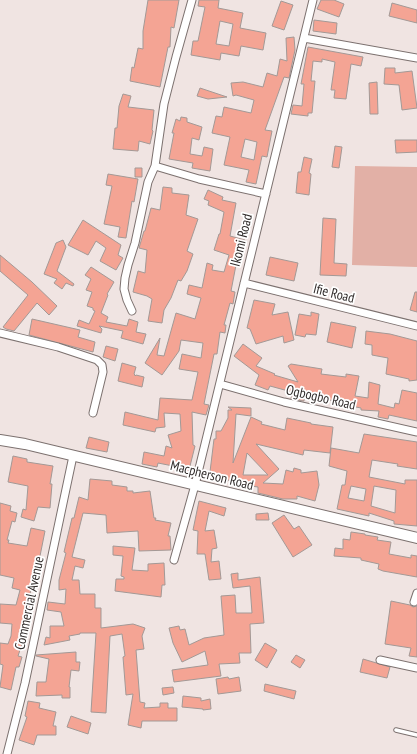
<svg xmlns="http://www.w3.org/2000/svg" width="417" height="754" font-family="'PT Sans Narrow',sans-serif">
	<rect width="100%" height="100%" fill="#f0e4e2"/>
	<!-- green -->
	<path fill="#e2b0a6" d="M355,166l62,1v100l-65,-2z"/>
	<!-- building -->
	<path fill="#f4a494" stroke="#a39996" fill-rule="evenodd" d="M148,0h31l-5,28 -3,-1 -1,20h-2l-8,40 -30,-6 2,-14 2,1 4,-20 5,1v-18z
		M199,0h20l-1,8 25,5 -3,15 26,5 -3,17 -22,-4 -2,10 -18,-3 -1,7 -29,-5 2,-14h5l7,-34 -7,-1zM220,21l13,3 -4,22 -13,-2z
		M321,0h13l10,4 -5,13 -22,-8z
		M281,1l12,4 -9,25 -12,-4z
		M392,3l25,7v13l-28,-7z
		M314,20l23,3 -1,11 -23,-3z
		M294,37l1,13 -6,28 -5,-1 -19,53 7,1 -5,26 -5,-1 -6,28 -10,-2 3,-12 -25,-5 6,-28 -18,-4 4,-17 6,1 2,-10 27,6 3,-13 -18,-5 -3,1 -2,-13 12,-1 20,5 4,-14 10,3 3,-17 7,2 -1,-23zM245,139l12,3 -3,18 -13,-3z
		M308,47l55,10 -2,9 -10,-2 -5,35 -12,-1 1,-8h-4l4,-28 -13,-3v3l-9,-1 -2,20h4l-3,32h-4v3l-17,-2 2,-9 9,1 2,-22h-3z
		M385,68h10v5l17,-2 5,37 -15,2 -3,-25 -15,-1z
		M377,82l1,32h-8l-1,-31z
		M200,88l27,9 -19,2 -11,-3z
		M123,94l8,2 -3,11 26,3 -2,20 1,1 -3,13 -11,-3 -1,10 -25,-2 2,-21h2l2,-22z
		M181,117l6,1v4l15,5 -3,13 -7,-2 -2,16 12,2 2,-9 9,2 -3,22 -18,-3 1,-5 -24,-4 5,-26h-2l4,-14 4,2z
		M395,140h22v12l-21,1z
		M335,146l7,1 -3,21 -7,-1z
		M304,157l8,2 -3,14 2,1 -2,21 -13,-2 2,-21h3z
		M135,168h7v9h-7z
		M108,174l30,5 -4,23 -2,-1 -6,37 -8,-1 2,-10 -16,-3 8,-38 -6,-1z
		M163,187l9,1v5l17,2 -3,20 12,4 -11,32 6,3 -6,17 -6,10 -3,-1 -7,18 -7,12 -2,13 -14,-2 4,-22 -5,-3 -14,-4 5,-21 7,2 2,-23 -8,-2 5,-17h1l6,-23 9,2z
		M208,190l15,7 -1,3 14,3 -6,33 15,4 -7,25h-2l-5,26 4,1 -2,12 -3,-1 -6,22h2l-1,8 -5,-1 -3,22h-3l-10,50 5,1 -3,10 -14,-3 1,33 2,1 -7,28 -11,-3 1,-4 -20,-4 -1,4 -15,-3 2,-12 20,4 2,-10 6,2 -4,-13 13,-4 -1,-17 -16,-1 1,14 -9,1 -1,4 -32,-7 2,-13 33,8 2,-22 32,2 6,-28 -19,-3 3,-15 19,4 2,-15 -22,-3 -2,11 -17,24 -17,-12 15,-25 -3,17 7,1 12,-43 19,6 6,-21 -14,-4 2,-9 13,3 5,-25 6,2 -1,5 12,2 5,-17 -15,-5 5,-16h1l4,-22 -16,-7 1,-4 -5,-2z
		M323,218l13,1 -2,44 13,1 -1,12 -26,-1z
		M83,220l38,25 -3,10 5,3 -7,12 -16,-9 6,-13 -10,-7 -8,14 -20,-10z
		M63,240l3,7 -9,24 17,13 -1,2 -7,-3 -4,6 -8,-6 3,-4 -13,-5 12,-31z
		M0,255l32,27 25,24 -8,9 -12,-12 -23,28 -8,-2 -3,-2 25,-32 -28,-24z
		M270,257l28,6 -4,18 -28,-6z
		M91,267l23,15 -7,12 1,1 -7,18 7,4 -2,5 21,4 2,-7 9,3 -2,10 10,2 -3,10 -22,-6 2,-7 -24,-5 3,3 -1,4 -24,-7 2,-6 10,4 6,-13 -2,-1v-2l-6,-2 5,-14 -6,-2 5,-11 -6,-4z
		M415,292h2v20l-7,-2z
		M254,300l21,4 -3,11 16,-3 6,28 -10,3 -1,-7 -27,8 -6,-15 -3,-1z
		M311,312l8,2 -3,21 -10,-1 -1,3 -10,-2 4,-21 12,2z
		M32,319l48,11 -2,7 17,5 -2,10 -64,-17z
		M331,322l25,5 -4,21 -25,-6z
		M366,331l24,3 27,7v39l-8,1v-2l-23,-5 2,-16 -16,-3v-10l-7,-1z
		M243,344l19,14 -6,8 19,8 -1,1 24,7 -10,-16 3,-2 31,5 -1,5 25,3v-3l13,2 -4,20 13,2 1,-16 11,3 -2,19 16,4 1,-5 4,1 3,-14 15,3v28l-28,-6 -1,4 -10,-2 1,-6 -18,-1v-2l-20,-4v-2l-37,-6v5l-13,-2 1,-7 -22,-6 -2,4 -13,-5 4,-10 -25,-19z
		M106,346l12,3 -3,12 -12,-4z
		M122,363l14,4 -2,7 1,1v1l1,-1 8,2 -2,10 -24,-6z
		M228,407l23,1v8l-15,-2 -3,49 18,-46 11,5 -1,2 24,6 2,-12 24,5v1l22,3 -3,26 -26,-3 -1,5 -47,-11 23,25 -16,14 20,1 3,-14 7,2 1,-4 7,2v3l16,-2 2,14 -4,16 -18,-5v3h-14l-25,-6v-6l-14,-2v-2l-17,-3v2l-18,-2 5,-41h2v-8h5l7,-13v-8h4zM247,453l21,22h-25z
		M364,434l53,8v27l-20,-3 1,-2 -26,-4 -3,17 36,7v-4h12v46l-23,-2v-3l-25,-8v3l-32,-7 5,-24h3l2,-14 -18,-5 2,-18 28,5zM351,486l15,3 -2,12 -16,-3zM374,486l22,4 -1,23 -24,-7z
		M89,437l20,5 -2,10 -21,-4z
		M13,456l14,3v3l26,4 -3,18h2l-2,24 -12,-1 -4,14 -13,-4 2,-8 3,1 2,-24 -20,-4z
		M90,479l22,2v4l15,2v4h6v2l17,-2 4,27h2l-1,2 16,3 -3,13h2l1,14 -32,1 -1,-20 -31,2 -1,-18 -23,-2 -11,44 13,3 -2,8 -8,-2 -3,14h7l1,14h15v14h6v20l32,-4 12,4 -3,8 2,13 -8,1 4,52 5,1 -1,5 16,-1v-4h8v5h9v13h-35l-1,7 -13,-3 5,-31 -7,1 -3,-38 2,-1 -3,-22 -12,2 -4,77 -15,-1 5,-79h-16v1l-11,2 1,4 -26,5 2,-8 4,1v-12h14l-3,-14 -14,-2 1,-8 17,2 1,-15 -7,1v-10l7,-27 -2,-1 8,-34h2l5,-21 9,3z
		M199,501l27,7 -2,8 -15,-5 -4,20 9,-1 3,18 -5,1 -1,13 8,-1 2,18 -12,1 -4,-26h-8l1,-23 -5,-1z
		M0,503l11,3 -1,5 7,2 -2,9 -3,-1 -5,19h2l-1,3 19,3 4,-18 14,3 -7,35 -9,31h2l-2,23 -4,-1 -2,22 -5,15 4,1 -3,10h-3l-5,23 -11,-3 3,-22 -3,-1v-21l8,1 3,-8 1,-12 -12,-1v-19l16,1 4,-15 -8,-2 2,-10 -14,-3z
		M268,513l1,7h-13v-6z
		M284,515l10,14 5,-3 13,19 -19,12 -21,-34z
		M351,532l14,2v1l13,2 -1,3 14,2 -2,12 22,4v-3l6,1v21l-34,-6 -5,-2 1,-5 -18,-4v-2l-27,-2 1,-8 8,1v-10l7,1z
		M113,546l22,2 -3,22 16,1v-7l16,-1 1,22h-3l-1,12 -46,-6 1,-12h8v-2l-3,-1 2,-20 -10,-1z
		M238,573v7l22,-3 4,46 -14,1 1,29h-12l1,10 -21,1 2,12 -47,6 -2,-12 36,-5 -3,-14 -23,11 -9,-19 -4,-15 10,-2 1,4 5,-1 4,16 15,-7 20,-3 -3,-39 14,-1 1,18h16l-2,-27 -17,2 -2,-14z
		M391,601l19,4 3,2 4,-1v51l-8,-1 2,-8 -26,-4z
		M265,643l12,7 -10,18 -12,-8z
		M76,652v10h4l-1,9 -8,-1 -2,17h1v11h-8v-3l-26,1 1,-14h9l3,-23 -13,-3v-1z
		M296,655l9,5 -5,8 -9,-6z
		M363,659l27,8 -3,11 -27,-6z
		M228,677l1,2 10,-2 2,14 -23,3 -2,-15z
		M265,684l31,7 -2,8 -30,-8z
		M173,687l1,6 -11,2 -1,-7z
		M183,696l18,2v3l9,-2 1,10 -8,1v-1l-21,-2z
		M28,701l12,2 -1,5 17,4 -3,14h3v9h-19l-3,10 -15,-5 8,-23 -2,-1z
		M71,716l20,7 -3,11 -21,-7z"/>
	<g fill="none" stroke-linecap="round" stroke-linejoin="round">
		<defs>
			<path id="lane" d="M396,730l21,5"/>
			<path id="street" d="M304,38l113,20
				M155,166l44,13 67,15
				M244,283l173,43
				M132,311l-5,-11 -3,-11 1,-11 3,-13 7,-22 13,-61 7,-16 9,-62 12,-47 16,-57
				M0,333l58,14 39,13 5,5 1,7 -10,41
				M220,384l64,18 133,30
				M174,560l21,-75 118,-485
				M414,602l3,-9
				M380,660l37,8
				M7,754l18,-71 48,-227"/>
			<path id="secondary" d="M0,440l25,4 392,94"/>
		</defs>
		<!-- lane casing -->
		<use href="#lane" stroke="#7c716f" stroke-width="5.5"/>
		<!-- street casing -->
		<use href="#street" stroke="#7c716f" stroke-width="9"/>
		<!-- secondary casing -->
		<use href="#secondary" stroke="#7c716f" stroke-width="12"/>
		<!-- lane -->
		<use href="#lane" stroke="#fff" stroke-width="3.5"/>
		<!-- street -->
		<use href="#street" stroke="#fff" stroke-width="7"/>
		<!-- secondary -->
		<use href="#secondary" stroke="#fff" stroke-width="10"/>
	</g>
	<g text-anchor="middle" stroke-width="3.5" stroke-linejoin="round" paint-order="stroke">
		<!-- street labels -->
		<g font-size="14" fill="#312c2b" stroke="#fff">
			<text transform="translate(241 240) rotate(-76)" y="5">Ikomi Road</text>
			<text transform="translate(334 293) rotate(14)" y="5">Ifie Road</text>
			<text transform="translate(321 397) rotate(13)" y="5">Ogbogbo Road</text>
			<text transform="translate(212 475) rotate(14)" y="5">Macpherson Road</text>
			<text transform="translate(29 603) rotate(-78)" y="5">Commercial Avenue</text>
		</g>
	</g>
</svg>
